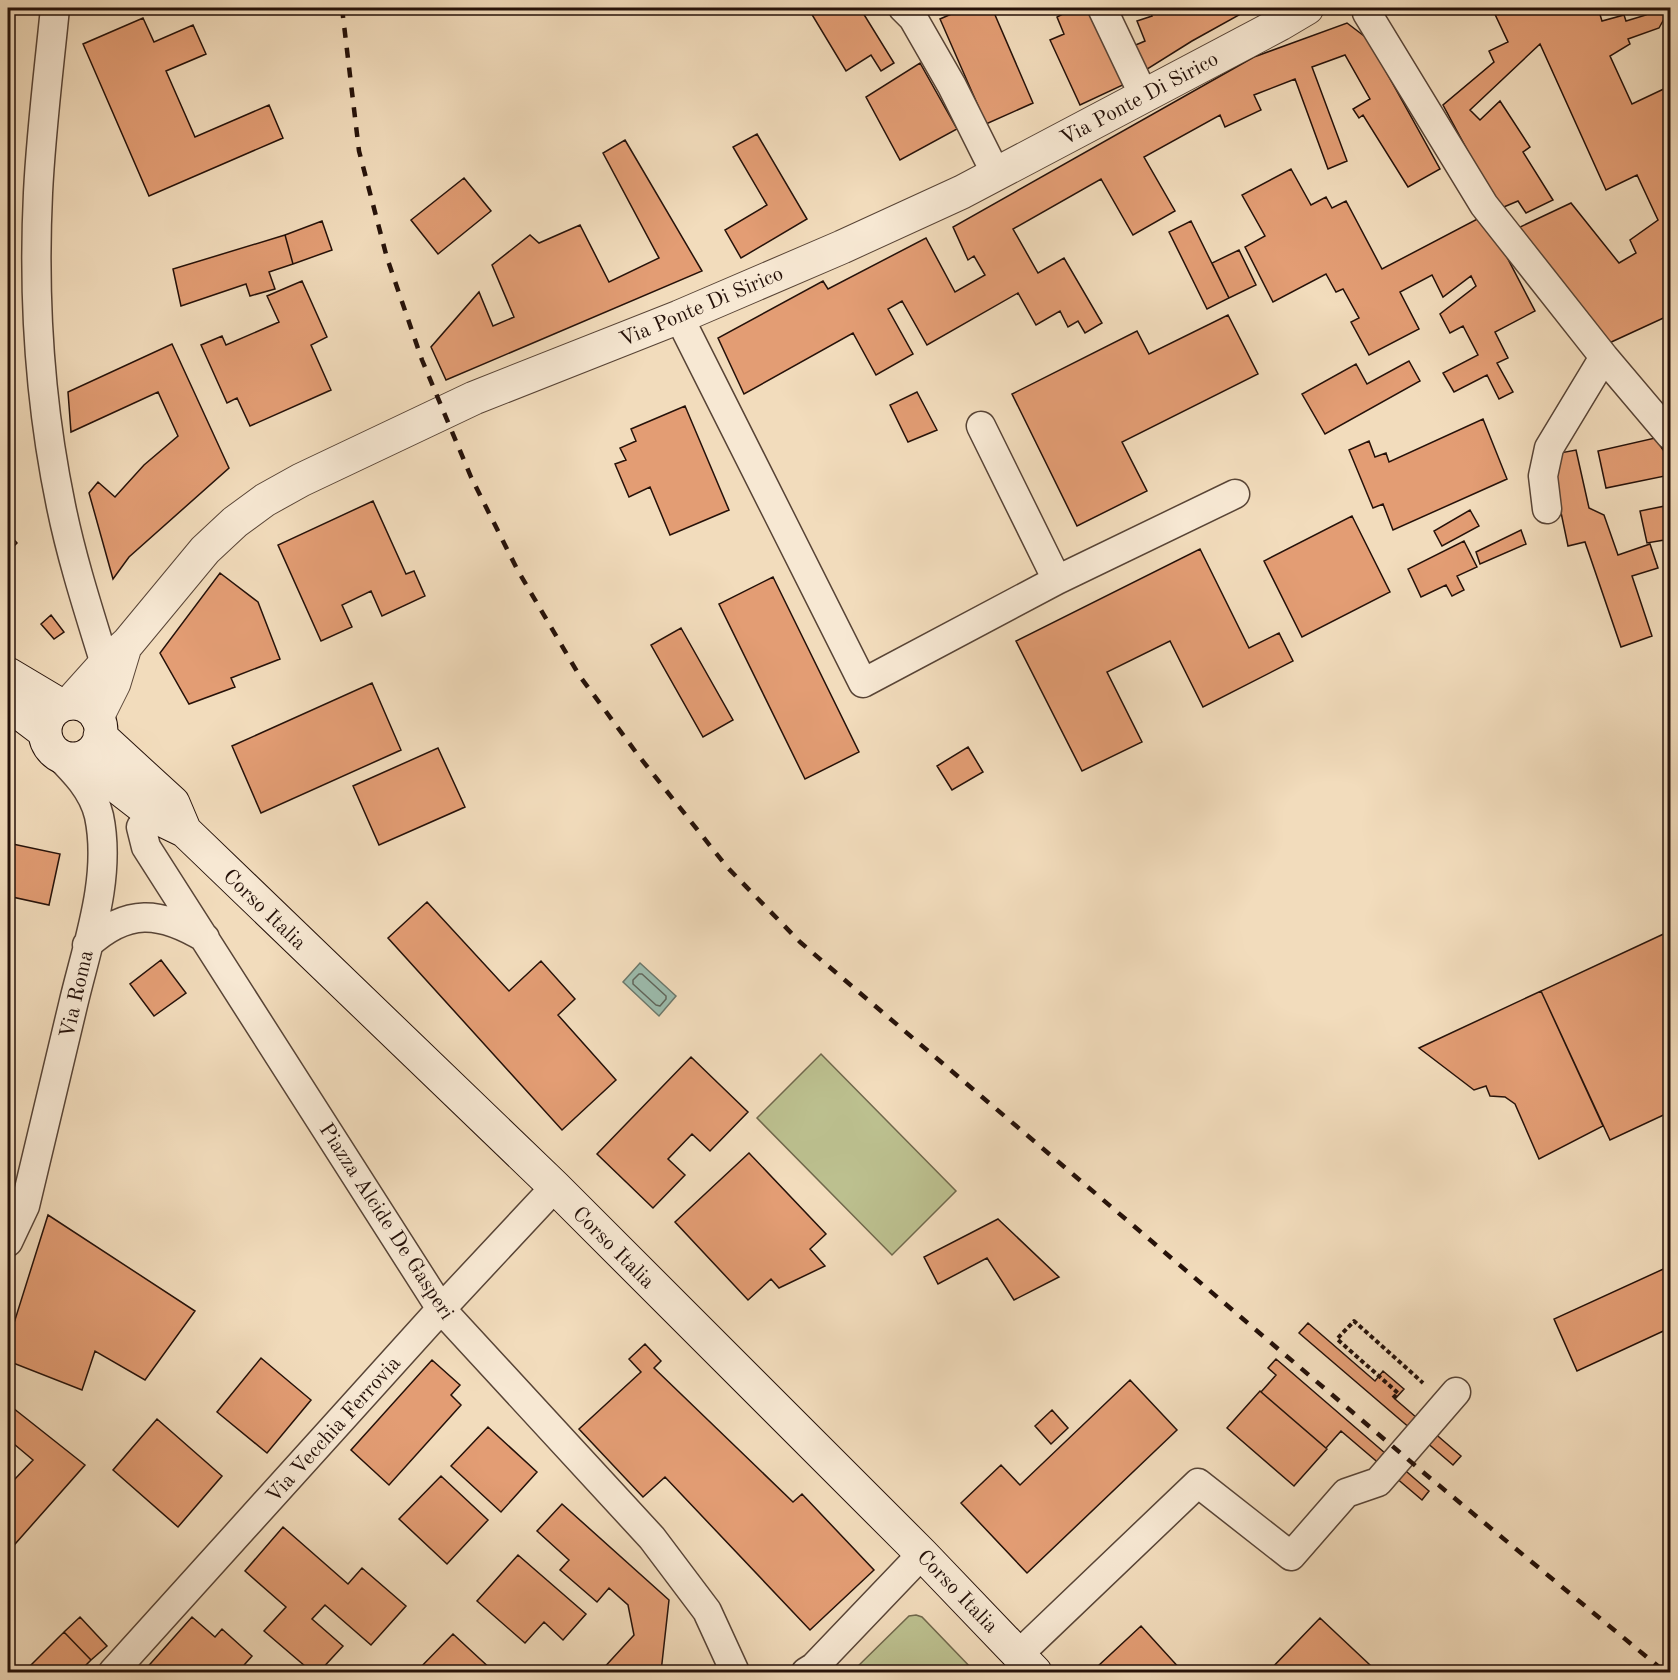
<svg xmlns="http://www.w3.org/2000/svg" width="1678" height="1680" font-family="'Old Standard TT',serif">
	<rect width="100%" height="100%" fill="#f2dcbc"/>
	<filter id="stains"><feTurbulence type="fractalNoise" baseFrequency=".00333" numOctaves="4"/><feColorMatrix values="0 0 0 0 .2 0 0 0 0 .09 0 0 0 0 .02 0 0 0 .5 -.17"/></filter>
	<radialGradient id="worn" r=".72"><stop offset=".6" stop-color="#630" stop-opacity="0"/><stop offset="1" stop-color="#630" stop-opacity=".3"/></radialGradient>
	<!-- green -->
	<path fill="#bcc08f" stroke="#70684c" stroke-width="1.5" d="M821,1054l135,137 -64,64 -135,-137z
		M916,1615l6,2 53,55h-123l57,-56z"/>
	<!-- water -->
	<path fill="#9cbcad" stroke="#6c786b" stroke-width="1.5" d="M640,963l36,33 -17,20 -36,-34z"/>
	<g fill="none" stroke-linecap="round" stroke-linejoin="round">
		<!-- shore -->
		<path stroke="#60665b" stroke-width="1.5" d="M639,974h3l24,22v3l-6,7 -4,-1 -23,-21v-4z"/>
	</g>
	<!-- building -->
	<path fill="#e39d74" stroke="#251109" stroke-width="1.5" d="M808,8h52l34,55 -13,8 -10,-16 -25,16z
		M965,8h27l41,95 -47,21 -46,-105z
		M1060,8h30l35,76 -45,21 -30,-65 14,-6 -7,-17 6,-3z
		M1148,8h88l3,7 -47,26 -51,32 -10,-26 14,-6 -8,-20 15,-5z
		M1492,8h106l4,13 22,-6 2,6 20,-6v-7h24l-11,20 -31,11 2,5 -20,12 22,48 38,-18v229l-63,29 -89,-116 53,-25 48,60 17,-10 -6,-13 28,-20 -21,-45 -31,15 -66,-146 -70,66 10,10 20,-19 30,46 -7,5 30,48 -27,13 -8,-12 -19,8 -56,-104 51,-43 -5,-11 19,-9z
		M143,18l11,24 39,-17 13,29 -40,17 29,66 74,-32 14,33 -134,58 -66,-152z
		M1347,23l21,16 72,130 -32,18 -45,-72 -4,3 -6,-9 17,-10 -25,-44 -33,12 35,94 -19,8 -33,-90 -41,16 7,15 -36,17 -5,-12 -76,42 31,54 -42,24 -32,-56 -88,50 25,44 26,-15 38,65 -17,10 -7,-12 -10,6 -8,-16 -24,14 -18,-32 -91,52 -25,-44 -14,8 25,45 -37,21 -23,-42 -109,61 -26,-56 105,-57 5,8 98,-51 29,54 30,-17 -11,-19 -6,4 -15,-33 301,-170z
		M920,63l37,66 -57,31 -34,-63z
		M757,134l50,85 -66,39 -16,-28 42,-25 -34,-58z
		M625,140l77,131 -256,109 -15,-33 48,-55 14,34 21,-9 -22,-52 38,-30 9,8 41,-18 29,57 50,-24 -56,-105z
		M1291,169l20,36 15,-8 6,11 14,-7 36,68 103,-54 50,96 -40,21 13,26 -11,5 16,29 -14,7 -12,-24 -33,17 -11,-19 35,-18 -15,-29 -13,7 -10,-19 36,-28 -5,-10 -28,21 -11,-22 -32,17 19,37 -50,26 -18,-33 8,-4 -16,-29 -7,3 -10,-18 -53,28 -28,-55 20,-11 -23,-41z
		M464,178l27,33 -53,43 -27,-34z
		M322,221l10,29 -39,14 -8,-29z
		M1191,221l38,77 -22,11 -38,-77z
		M285,235l8,29 -24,8 6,17 -25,7 -4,-12 -65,22 -8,-37z
		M1239,250l17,35 -27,13 -17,-35z
		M302,281l25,56 -16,8 20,45 -81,36 -13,-28 -10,5 -26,-58 21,-9 4,9 53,-23 -12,-26z
		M1228,315l30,59 -136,68 25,49 -70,35 -65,-132 125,-63 12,23z
		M172,344l57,124 -100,89 -16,22 -24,-86 9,-11 17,15 29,-32 34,-29 -20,-44 -87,40 -3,-40z
		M1409,361l11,20 -95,53 -23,-40 54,-30 11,20z
		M917,392l20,38 -29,12 -18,-37z
		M685,406l44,104 -59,25 -20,-48 -21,10 -14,-33 11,-4 -6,-12 16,-7 -5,-12z
		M1483,419l24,60 -114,51 -10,-26 -10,4 -24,-58 20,-9 6,16 11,-4 3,9z
		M1655,438l15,22v15l-64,13 -8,-37z
		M1576,450l13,58 15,7 14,40 32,-11 8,24 -26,8 20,60 -31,11 -36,-105 -17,4 -19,-91z
		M373,501l33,73 8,-3 11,25 -43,20 -11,-25 -29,14 10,22 -31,14 -43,-96z
		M1670,505v34l-23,4 -7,-32z
		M1470,510l9,16 -37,20 -8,-15z
		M1352,516l38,76 -88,45 -38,-76z
		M1521,530l5,14 -46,20 -4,-12z
		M8,533l9,10 -9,9z
		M1464,541l13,26 -20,9 7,14 -12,6 -6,-11 -25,12 -13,-28z
		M1200,549l49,99 30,-15 14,28 -90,46 -33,-66 -63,31 35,70 -60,29 -66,-130z
		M220,573l38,29 22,57 -49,19 4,9 -46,17 -29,-51z
		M773,577l86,175 -54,27 -86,-175z
		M51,615l13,17 -10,7 -13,-15z
		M681,628l52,92 -30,17 -52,-92z
		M372,683l29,67 -140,63 -29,-67z
		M968,747l15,25 -31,18 -15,-24z
		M438,748l27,59 -86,38 -26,-59z
		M8,843l52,11 -11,51 -37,-8 -4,20z
		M427,902l82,89 32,-30 34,38 -17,16 58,65 -54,50 -174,-192z
		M1670,931v181l-60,28 -69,-149z
		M161,960l25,33 -32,23 -24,-32z
		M1541,991l62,135 -64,33 -24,-55 -10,-7 -15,-1 -4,-10 -12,4 -55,-42z
		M691,1057l57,55 -38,39 -18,-17 -24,25 17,16 -32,33 -56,-54z
		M749,1153l77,81 -16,15 15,17 -46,22 -8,-9 -23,21 -73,-78z
		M48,1215l147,96 -50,69 -50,-29 -13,39 -74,-29v-19z
		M998,1219l61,58 -45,23 -27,-42 -49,26 -14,-27z
		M1670,1266v62l-93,43 -23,-52z
		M1308,1323l67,58 8,-10 21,18 -9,10 66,57 -8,9 -154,-132z
		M645,1344l16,17 -7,7 139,134 9,-8 72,76 -64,60 -145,-153 -22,20 -64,-68 62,-57 -12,-13z
		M261,1358l50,42 -44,53 -50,-41z
		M1276,1359l153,132 -7,9 -81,-69 -15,17 -65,-56 15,-17 -8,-7z
		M432,1360l28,25 -9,10 10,10 -72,80 -38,-35z
		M1130,1380l47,50 -150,143 -66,-70 40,-38 19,20z
		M1260,1391l67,58 -33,37 -67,-58z
		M8,1404l77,61 -77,87v-77l6,5 19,-20 -25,-21z
		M1052,1410l16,18 -17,16 -16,-18z
		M157,1419l65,57 -44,51 -65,-57z
		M488,1427l49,45 -36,40 -50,-46z
		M441,1476l47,44 -41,44 -48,-45z
		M562,1504l107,96 -8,72h-61l34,-37 -6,-30 -19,-17 -12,14 -37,-32 9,-10 -32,-29z
		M283,1527l65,57 14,-16 44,38 -35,39 -46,-40 -13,14 31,27 -24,26h-7l-48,-41 22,-24 -41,-36z
		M518,1555l68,59 -23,26 -19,-18 -19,21 -48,-42z
		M80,1617l27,29 -16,14 -27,-28z
		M192,1617l23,20 7,-8 30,27 -14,16h-43l-5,-4 -4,4h-43z
		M1320,1618l50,47 -7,7h-95z
		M1141,1626l41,45 -2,1h-77l-6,-5z
		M64,1632l27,28 -12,12h-55z
		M453,1634l41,38h-78z
		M8,1661l13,11h-13z"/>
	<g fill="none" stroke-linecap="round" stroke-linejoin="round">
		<defs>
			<path id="minor" d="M55,8c-6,61 -14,123 -17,185 -5,104 2,212 23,313 11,54 28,106 44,158l4,8 6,5
				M903,8l10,10 39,68 44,88
				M1102,8l42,88
				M1367,13l117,192 120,152 66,78
				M679,317l184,366 194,-103 178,-86
				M981,426l76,154
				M1547,509l-4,-33 6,-28 55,-91
				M141,827l5,20 295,462 211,229 55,73 28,61
				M87,945c40,-37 73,-34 118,-7
				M8,1242l17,-36c16,-67 32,-134 48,-201 14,-60 39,-127 26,-189 -6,-26 -25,-45 -43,-63
				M1019,1654l179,-171 93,73 55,-63 32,-11 78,-90
				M113,1672l328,-363 114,-122
				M806,1672l8,-5 108,-113"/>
			<path id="tertiary" d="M70,703l35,-39 23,-21 77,-93 30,-28 30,-22 36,-20 173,-82 205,-81 163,-70 120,-55 318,-168 27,-16
				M97,717l17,-34 10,-33"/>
			<path id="secondary" d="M8,674l52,31
				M45 731a28 28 0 1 1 56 0a28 28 0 1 1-56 0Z
				M8,704l37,28
				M100,736l73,67 11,26
				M80,758l76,59 29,14 370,356 367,367 113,118"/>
		</defs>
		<!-- minor casing -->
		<use href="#minor" stroke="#584436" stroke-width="31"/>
		<!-- tertiary casing -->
		<use href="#tertiary" stroke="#584436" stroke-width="35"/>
		<!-- secondary casing -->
		<use href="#secondary" stroke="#251109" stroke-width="35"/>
		<!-- path -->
		<path stroke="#251109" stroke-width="4" stroke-dasharray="4.5 3" stroke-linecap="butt" d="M1393,1398l5,-5 -61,-54 17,-18 69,62"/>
		<!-- minor -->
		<use href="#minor" stroke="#f7e8d3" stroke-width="28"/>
		<!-- tertiary -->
		<use href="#tertiary" stroke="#f7e8d3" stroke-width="33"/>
		<!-- secondary -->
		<use href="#secondary" stroke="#f7e8d3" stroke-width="33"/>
		<!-- rail -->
		<path stroke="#251109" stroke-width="4.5" stroke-dasharray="10 10" stroke-linecap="butt" d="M342,8l17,143 28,107 35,102 49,117 46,92 62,106 59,80 89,112 73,75 624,531 241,199"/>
	</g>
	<g text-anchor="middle" stroke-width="4.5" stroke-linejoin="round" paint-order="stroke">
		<!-- street labels -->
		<g font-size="21" fill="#251109" stroke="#f7e8d3">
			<text transform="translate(1139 98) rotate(-28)" y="7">Via Ponte Di Sirico</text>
			<text transform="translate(701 306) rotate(-23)" y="7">Via Ponte Di Sirico</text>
			<text transform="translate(265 909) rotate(44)" y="7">Corso Italia</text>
			<text transform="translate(76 994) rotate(-77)" y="7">Via Roma</text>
			<text transform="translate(387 1221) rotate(57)" y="7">Piazza Alcide De Gasperi</text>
			<text transform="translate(614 1247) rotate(45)" y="7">Corso Italia</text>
			<text transform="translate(333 1429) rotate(-48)" y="7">Via Vecchia Ferrovia</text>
			<text transform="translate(958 1591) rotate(46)" y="7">Corso Italia</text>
		</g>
	</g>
	<!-- margin -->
	<rect width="1678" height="1680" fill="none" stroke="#f2dcbc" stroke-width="30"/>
	<rect x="9" y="9" width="1660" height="1662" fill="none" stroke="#251109" stroke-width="3"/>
	<rect x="15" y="15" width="1648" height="1650" fill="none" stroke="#251109" stroke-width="1.5"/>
	<rect width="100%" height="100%" filter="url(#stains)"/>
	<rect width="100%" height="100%" fill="url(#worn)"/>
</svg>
